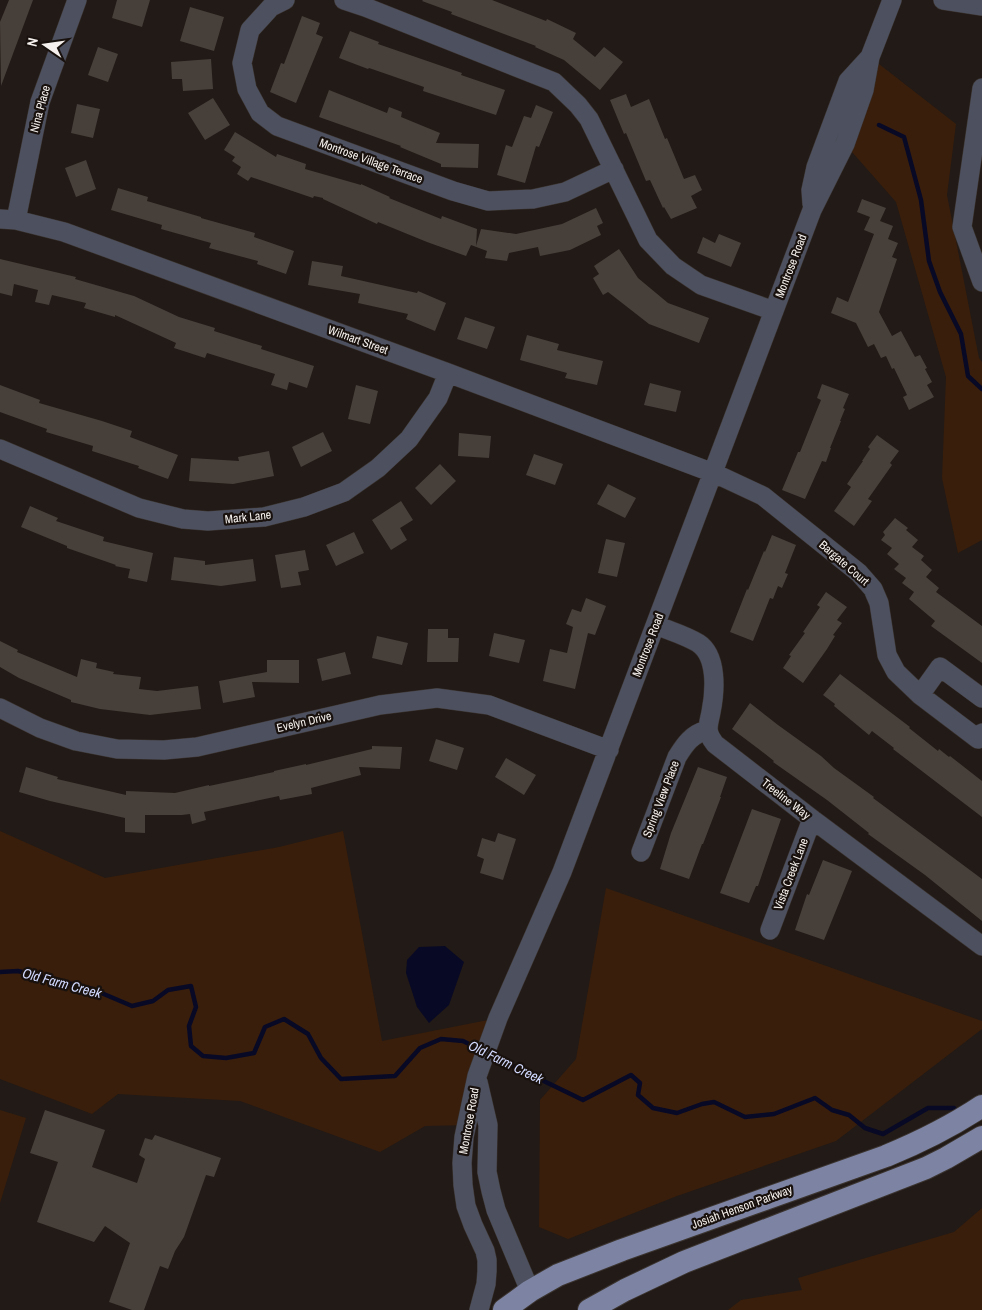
<svg xmlns="http://www.w3.org/2000/svg" width="982" height="1310" font-family="'Archivo Narrow',sans-serif">
	<rect width="100%" height="100%" fill="#221a16"/>
	<!-- green -->
	<path fill="#391e0c" d="M870,57l86,67 -9,71 32,163 3,4v178l-24,13 -16,-75 4,-101 -50,-175 -51,-58z
		M0,831l105,47 174,-31 64,-16 39,210 116,-23 -29,107 -44,1 -45,26 -140,-51 -122,-7 -26,20 -92,-35z
		M606,888l376,133v8l-146,112 -159,55 -109,43 -29,-12 1,-127 36,-41z
		M0,1110l26,8 -26,85z
		M982,1208v102h-254l13,-10 61,-10 -4,-12 156,-46z"/>
	<!-- water -->
	<path fill="#080925" d="M445,946l19,16 -15,43 -20,18 -12,-16 -11,-34 1,-13 12,-13z"/>
	<g fill="none" stroke-linecap="round" stroke-linejoin="round">
		<!-- stream -->
		<path stroke="#080925" stroke-width="4.5" d="M879,125l25,12 17,63 8,61 11,31 21,42 7,42 14,13
			M0,972l18,-1 74,18 40,17 21,-5 15,-11 23,-4 5,21 -7,19 2,20 12,10 23,2 28,-5 11,-26 19,-8 24,15 13,24 20,21 54,-3 25,-28 21,-9 22,2 18,9
			M490,1055l93,45 48,-25 9,8 -2,12 15,13 24,5 25,-9 12,-2 31,15 29,-3 41,-16 17,12 17,5 16,13 18,6 45,-26h26l4,6"/>
	</g>
	<!-- building -->
	<path fill="#473f3a" d="M9,0h24l-32,86 -1,-64z
		M117,0h33l-8,27 -30,-9z
		M423,0h69l54,21 1,-2 29,14 -3,6 22,18 9,-10 19,15 -23,28 -36,-30 -29,-13 1,-1 -85,-32 1,-2 -30,-11z
		M190,7l34,10 -10,34 -34,-10z
		M302,16l18,7 -4,11 7,3 -27,66 -26,-11 11,-29 3,1z
		M350,31l29,11 -1,2 84,29 -1,2 44,15 -9,25 -73,-24 1,-4 -55,-19 -1,1 -29,-11z
		M98,47l20,7 -10,28 -20,-7z
		M211,59l2,30 -30,2 -1,-12h-10l-1,-17z
		M329,90l58,23 2,-6 13,5 -1,5 39,16 -4,10 43,1 -1,24 -37,-1v-3l-41,-17 1,-1 -82,-29z
		M626,94l5,13 18,-8 16,40 2,-1 17,41 11,-4 7,15 -11,6 6,12 -26,11 -7,-12 -1,1 -13,-28 -4,1 -20,-48 -2,1 -14,-34z
		M213,98l17,27 -25,15 -17,-27z
		M77,104l23,5 -7,29 -22,-5z
		M536,105l17,7 -14,35 -3,-1 -11,37 -28,-8 9,-30 6,2 12,-31 7,2z
		M235,132l41,25 1,-3 29,10 -1,5 56,16v-1l29,13 -1,1 52,21 1,-3 35,13 -1,17 5,-17 35,5 46,-10 34,-16 7,15 -6,3 4,9 -31,15 -30,6 -2,-9 -29,6 -2,8 -22,-3 2,-7 -16,-6 -5,11 -39,-14 -49,-20 -1,2 -54,-25v-1l-9,-2 -1,2 -62,-21 -3,4 -11,-7 4,-7 -9,-6 3,-4 -11,-7z
		M86,160l10,29 -20,8 -11,-29z
		M118,188l30,9 -1,4 54,16v1l54,15 -1,4 40,14 -8,23 -29,-10 1,-3 -49,-13 2,-5 -50,-14 1,-4 -51,-15z
		M862,199l24,9 -6,13 13,5 -5,13 10,4 -6,14 5,2 -18,53 13,24 9,-5 14,26 5,-2 7,13 -2,1 7,13 -5,3 7,12 -25,13 -6,-13 4,-2 -13,-27 -2,1 -6,-13 -5,2 -7,-14 -6,3 -12,-24 -25,-10 6,-16 11,5 26,-68 -10,-4 6,-13 -13,-5z
		M719,234l22,9 -10,24 -34,-14 6,-16 12,6z
		M619,249l19,29 30,25 41,15 -10,25 -50,-19 -41,-32 -5,3 -10,-17 6,-4 -5,-8z
		M0,259l76,18 -1,2 59,17 45,21 36,11 -1,3 48,15 -1,3 53,17 -7,22 -18,-6 -2,8 -16,-5 4,-11 -68,-21 -2,5 -31,-10 2,-5 -61,-28v2l-31,-9 2,-5 -34,-8 -3,10 -14,-3 3,-12 -24,-6 -2,12 -12,-3z
		M312,261l31,5 -2,10 76,17 1,-2 28,12 -11,28 -29,-12 2,-5 -50,-11 2,-9 -52,-9z
		M465,317l30,10 -8,22 -30,-10z
		M527,335l32,9 -2,6 46,11 -6,24 -32,-7 2,-5 -47,-13z
		M650,383l31,8 -5,21 -32,-7z
		M822,384l27,10 -6,14 2,1 -5,12h1l-11,27h1l-5,14 -4,-1 -17,38 -23,-9 16,-38h2l16,-40 5,-12 -4,-2z
		M0,385l40,15 -1,3 63,18 30,10 -2,6 48,18 -10,24 -30,-11 1,-2 -47,-15 1,-5 -47,-14 1,-3 -47,-17z
		M356,385l22,6 -8,33 -22,-5z
		M323,432l9,19 -31,16 -9,-20z
		M459,433l32,3 -2,22 -31,-2z
		M877,435l22,16 -9,12 2,2 -24,34 4,2 -18,25 -20,-15 17,-24 -4,-3 16,-23h-1l8,-12 -2,-2z
		M269,451l5,25 -41,8 -44,-3 2,-23 48,3 -1,-4z
		M534,454l29,10 -8,21 -29,-10z
		M440,464l16,17 -25,24 -16,-17z
		M608,484l28,14 -11,20 -28,-14z
		M401,501l12,19 -13,8 7,12 -16,10 -19,-30z
		M30,506l28,12 -2,3 48,16 -1,4 50,12 -6,29 -19,-4 2,-9 -15,-3 1,-1 -49,-17v-2l-46,-19z
		M895,518l13,10 -2,2 12,10 -6,7 12,9 -3,4 11,10 -6,7 13,11 -3,4 46,34v37l-51,-37 4,-5 -26,-22 5,-7 -12,-9 4,-5 -12,-9 5,-5 -12,-10 5,-6 -11,-8 4,-5 -2,-3z
		M354,532l10,21 -28,13 -10,-21z
		M772,535l24,10 -11,28 3,1 -6,14 -4,-2 -5,13 -3,-1 -17,43 -23,-9 17,-43 1,1 16,-39 1,1z
		M606,539l19,4 -8,34 -19,-4z
		M305,550l4,20 -11,2 3,13 -20,3 -6,-33z
		M174,557l31,4v4l48,-6 3,22 -35,5 -50,-6z
		M826,592l21,15 -10,13 5,3 -9,12 2,1 -8,13 -24,34 -20,-15 8,-12 -2,-1 16,-22 -2,-1 17,-25 -3,-2z
		M586,598l20,8 -11,29 -7,-2 -13,56 -32,-8 7,-32 17,4 6,-26 -7,-3 6,-15 9,3z
		M428,629h20v9h11l-1,24h-31z
		M494,633l31,7 -6,23 -30,-7z
		M377,636l31,7 -6,22 -30,-7z
		M0,641l18,9 -1,2 60,25 4,-18 16,4 -1,5 18,4 -1,2 28,3 -2,12 18,2 41,-5 3,23 -51,6 -50,-6 -29,-7v-2l-52,-22 -19,-11z
		M345,652l6,22 -29,7 -5,-22z
		M267,660h32v23l-47,-1 3,15 -32,6 -4,-22 48,-9z
		M840,674l70,53 -1,1 29,23 1,-2 10,8 1,-1 32,25v36l-89,-68 1,-1 -22,-17 -3,4 -35,-29 1,-2 -12,-9z
		M750,703l28,22 43,31 13,12 40,29 -1,1 109,81v42l-57,-46 -57,-41 1,-1 -42,-33 -54,-38 1,-1 -14,-11 -28,-21z
		M436,739l28,9 -7,22 -28,-9z
		M372,746l30,1 -2,22 -41,-2 2,8 -50,13 1,6 -32,6 -1,-4 -75,16 2,8 -14,4 -2,-10 -8,1h-37v18l-20,-1v-14l-75,-17 -31,-9 7,-25 32,10 -1,2 69,16v-4l49,2 34,-8v1l65,-14v-1l32,-7v1l66,-16z
		M506,758l30,17 -12,20 -29,-18z
		M698,767l29,10 -7,20h1l-18,47h-1l-13,35 -29,-10 11,-36z
		M752,809l29,10 -23,67h-2l-7,17 -29,-10z
		M498,833l18,6 -13,41 -23,-7 4,-14 -7,-3 5,-18 13,4z
		M823,860l29,11 -28,69 -29,-10 12,-36 2,1z
		M45,1110l60,20 -13,37 45,16 8,-24 -6,-4 6,-17 7,2 3,-5 66,23 -7,19 -8,-2 -22,62 -9,14 -7,18 -8,-3 -16,44h-12l-23,-8 21,-59 -25,-17 -11,16 -57,-20 21,-60 -28,-9z"/>
	<g fill="none" stroke-linecap="round" stroke-linejoin="round">
		<defs>
			<path id="minor" d="M285,0l-14,7 -21,23 -8,33 5,26 13,24 17,13 176,65 35,10 45,-2 32,-7 49,-23
				M344,0l21,7 189,75 24,23 11,14 59,121 25,26 28,19 73,26
				M943,0l39,6
				M982,88l-20,139 20,55
				M812,204l-1,-14 5,-23 32,-86 22,-24
				M0,219l16,1 48,12 384,141 268,101 47,22 96,77 14,16 6,14 8,52 9,17 24,23 58,44 4,-6
				M16,220l24,-118 37,-102
				M0,449l139,59 44,11 25,2 56,-4 40,-10 40,-15 34,-24 31,-29 29,-41 10,-25
				M656,625c14,6 29,10 42,18 20,13 17,49 13,69 -3,15 -6,19 4,32l97,75 170,127
				M920,695l20,-28 42,31
				M0,708l40,20 36,13 41,8 47,1 33,-3 183,-42 57,-7 52,7 120,45
				M641,852l36,-95c8,-13 15,-23 30,-27
				M770,930l42,-111
				M478,1082l10,43 -1,47 4,19 5,19 34,81
				M479,1310l7,-26 1,-13v-11l-2,-9 -12,-26 -7,-19 -3,-21 -1,-22 2,-26 13,-61 21,-58 64,-146 250,-662 33,-66 19,-54 6,-33 22,-57"/>
			<path id="major" d="M504,1310l26,-19 28,-16 64,-25 264,-94c34,-14 66,-30 96,-50
				M589,1310l36,-20 59,-28 242,-94 20,-10 36,-21"/>
		</defs>
		<!-- minor casing -->
		<use href="#minor" stroke="#3b3430" stroke-width="20"/>
		<!-- major casing -->
		<use href="#major" stroke="#3b3430" stroke-width="24"/>
		<!-- minor -->
		<use href="#minor" stroke="#4d505f" stroke-width="19"/>
		<!-- major -->
		<use href="#major" stroke="#7d84a3" stroke-width="22"/>
	</g>
	<g text-anchor="middle" stroke-width="4.5" stroke-linejoin="round" paint-order="stroke">
		<!-- street labels -->
		<g font-size="12" fill="#f5f0ed" stroke="#18110d">
			<text transform="translate(40 109) rotate(-75)" y="4">Nina Place</text>
			<text transform="translate(371 161) rotate(20)" y="4">Montrose Village Terrace</text>
			<text transform="translate(791 266) rotate(-69)" y="4">Montrose Road</text>
			<text transform="translate(358 340) rotate(20)" y="4">Wilmart Street</text>
			<text transform="translate(248 517) rotate(-6)" y="4">Mark Lane</text>
			<text transform="translate(844 563) rotate(41)" y="4">Bargate Court</text>
			<text transform="translate(648 645) rotate(-69)" y="4">Montrose Road</text>
			<text transform="translate(304 722) rotate(-13)" y="4">Evelyn Drive</text>
			<text transform="translate(661 799) rotate(-69)" y="4">Spring View Place</text>
			<text transform="translate(786 799) rotate(38)" y="4">Treeline Way</text>
			<text transform="translate(791 874) rotate(-69)" y="4">Vista Creek Lane</text>
			<text transform="translate(469 1121) rotate(-80)" y="4">Montrose Road</text>
			<text transform="translate(742 1207) rotate(-20)" y="4">Josiah Henson Parkway</text>
		</g>
		<!-- water labels -->
		<g font-size="14" font-style="italic" fill="#d1d9fe" stroke="#18110d">
			<text transform="translate(62 983) rotate(15)" y="5">Old Farm Creek</text>
			<text transform="translate(506 1062) rotate(26)" y="5">Old Farm Creek</text>
		</g>
	</g>
	<!-- north arrow -->
	<g transform="translate(45 45) rotate(283)" stroke="#18110d" stroke-width="4" paint-order="stroke">
	<path d="M0-4L9 19L0 12L-9 19Z" fill="#f5f0ed"/>
	<text y="-8" font-size="14" font-weight="bold" text-anchor="middle" fill="#f5f0ed">N</text>
	</g>
</svg>
